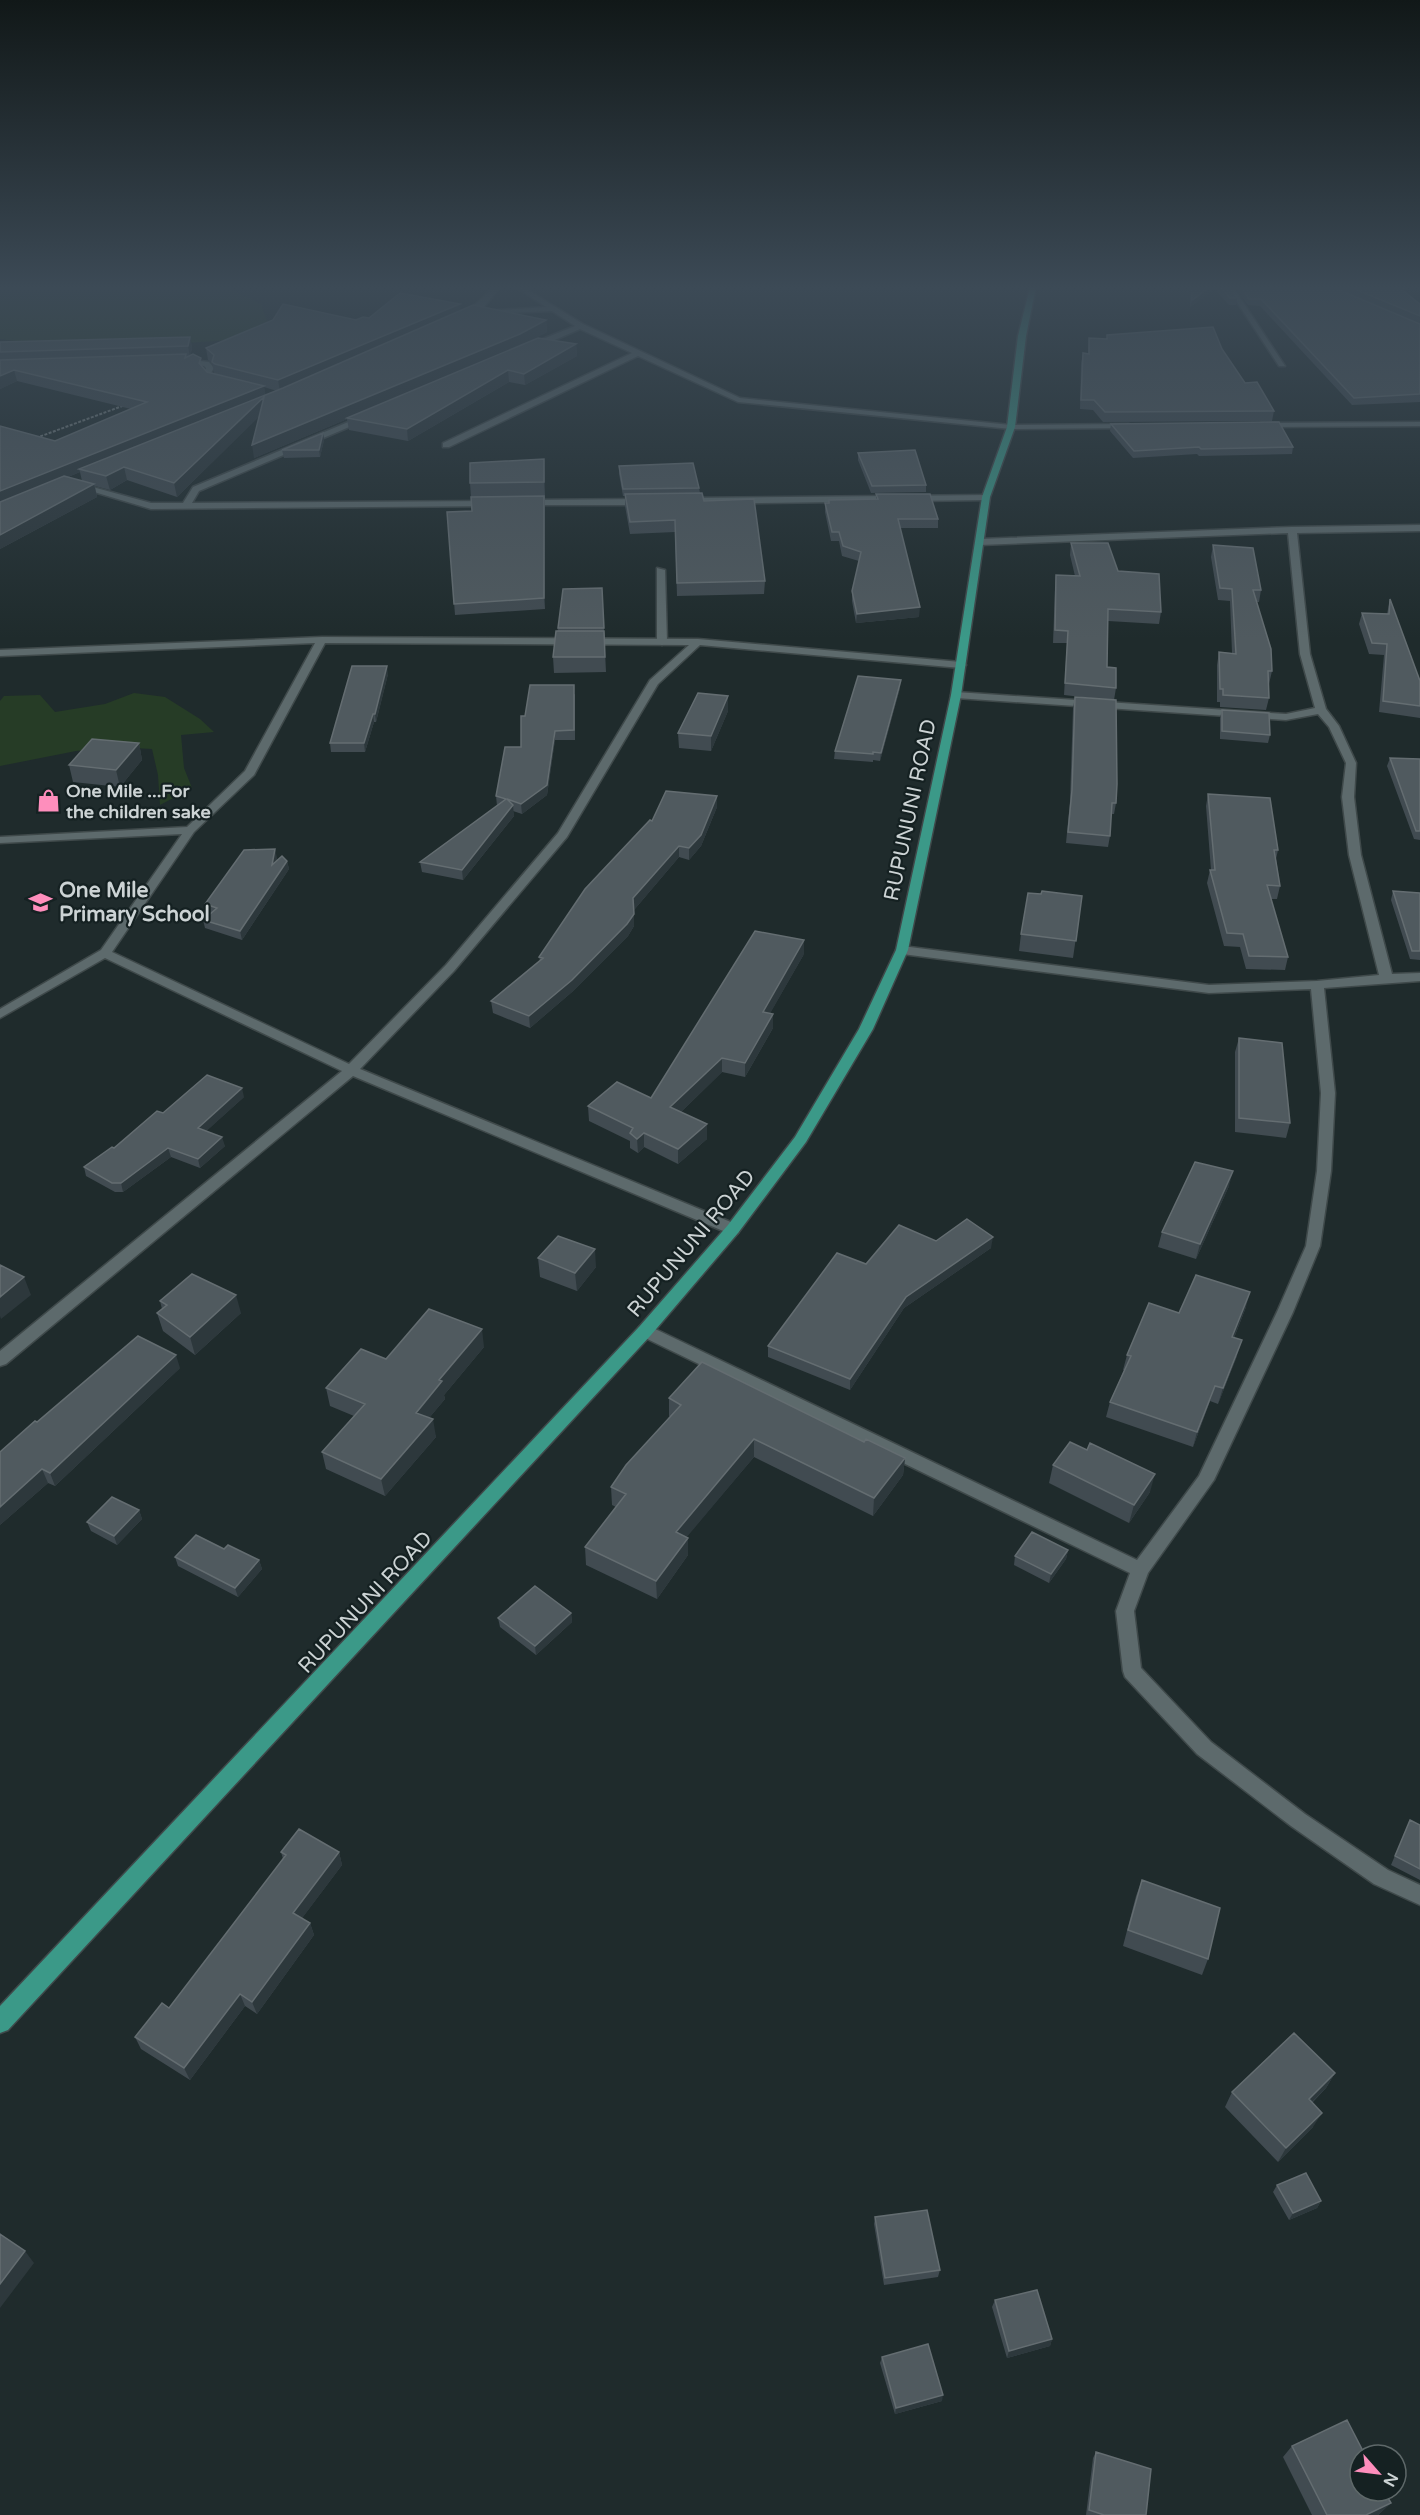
<svg xmlns="http://www.w3.org/2000/svg" width="1420" height="2515" font-family="'Varela Round',sans-serif">
	<rect width="100%" height="100%" fill="#1f2b2c"/>
	<!-- green -->
	<path fill="#263c26" d="M0,287h226l35,17 7,20 -21,15 -123,8h-63l-61,-8z
		M134,693l31,4 35,22 14,13 -33,3 3,33 8,20 -32,17 -2,-30 -6,-26 -37,-2 -39,4 -76,15v-65l4,-5 36,-1 15,17 50,-8z"/>
	<g fill="none" stroke-linecap="round" stroke-linejoin="round">
		<defs>
			<path id="service" d="M657,568l8,2 2,72 -5,3 -5,-3z"/>
			<path id="minor" d="M494,287h6c-8,10 -23,33 -37,33v-4z
				M516,287h7l60,37 157,74 271,27 118,-1 4,2 -4,2 -118,1 -273,-27 -100,-46 -189,91h-6v-4l189,-90 -52,-24 -46,20h-6v-4l47,-19 -23,-15 -69,3 2,-3 61,-4z
				M1227,287h6l52,79h-6z
				M183,359l26,3 5,6 -3,5 16,8 -4,2 -19,-7 2,-8 -2,-2 -24,-3 -1,-2z
				M365,415h3v4l-169,72 -7,12 300,-2 3,1v4l-344,3 -77,-23 4,-3 73,20h32l10,-16z
				M1420,422v4l-159,1 -4,-2 4,-2z
				M989,495v4l-3,1 -302,4 -4,-3 4,-3z
				M525,500l120,-1 4,3 -4,3h-123l-1,-2z
				M1420,525v6l-123,2 13,121 16,55 13,17 17,37 -2,34 7,58 31,119 28,-1v8l-96,7 11,105 -4,78 -11,75 -27,66 -79,168 -66,93 -14,38 7,57 70,74 94,72 83,56 32,15v20l-46,-21 -83,-58 -94,-72 -72,-77 -2,-6 -7,-60 14,-38 -491,-238 -2,-4 2,-4h12l486,233 62,-84 78,-164 29,-66 11,-75 4,-78 -10,-104 -102,4 -307,-39 -6,-4 6,-4 307,39 108,-4 62,-6 -30,-120 -7,-58 4,-34 -17,-36 -11,-13 -32,6 -330,-22 -5,-3 5,-3 330,22 29,-6 -15,-54 -12,-121 -308,12 -4,-3 4,-3 312,-12z
				M322,637l376,2 263,23 5,3 -5,3 -261,-23 -42,39 -91,153 -113,134 -94,98 378,156 2,4 -2,4h-10l-375,-157 -347,288 -6,2v-15l342,-280 -237,-113 -105,60v-9l101,-59 81,-116 -182,9v-6l187,-10 58,-56 70,-128 -315,13v-6zM325,643l364,2 -39,35 -92,153 -112,132 -97,99 -237,-112 82,-120 60,-57z"/>
			<path id="primary" d="M1030,287h6l-10,49 -11,91 -25,70 -29,198 -53,255 -35,79 -67,113 -68,91 -87,102 -643,695 -8,3v-27l639,-679 89,-102 67,-88 64,-108 37,-79 55,-255 31,-198 25,-70 11,-91z"/>
		</defs>
		<!-- service casing -->
		<use href="#service" stroke="#3f494a" stroke-width="3"/>
		<!-- minor casing -->
		<use href="#minor" stroke="#3f494a" stroke-width="3"/>
		<!-- primary casing -->
		<use href="#primary" stroke="#3f494a" stroke-width="3"/>
		<!-- path -->
		<path stroke="#747d7e" stroke-width="2" stroke-dasharray="3 1.5" stroke-linecap="butt" d="M36,438l89,-33"/>
		<!-- service -->
		<use href="#service" fill="#5d6a6c" fill-rule="evenodd"/>
		<!-- minor -->
		<use href="#minor" fill="#5d6a6c" fill-rule="evenodd"/>
		<!-- primary -->
		<use href="#primary" fill="#3b9988" fill-rule="evenodd"/>
	</g>
	<!-- wall -->
	<path fill="#414b51" fill-rule="evenodd" d="M1190,287h40l7,11 -1,7h-7l-14,-16 -25,18z
		M1234,287h171l-1,4 16,13v98l-68,3 -92,-99 -12,-1z
		M461,311l85,9 1,12 -18,9 47,3 1,12 -52,29 -16,-3 -101,59 -59,-11 -2,-11 -93,39 5,-42 -82,81 -50,-17 -17,10 -15,-4 2,11 -97,52v-123l55,15 76,-32 -114,-28 -17,8v-47l190,-5 2,11 -2,8 17,16 8,2 -1,-1 -2,-10 -4,-3 -2,-12 163,-30zM264,387l13,4 -12,4zM80,472l2,9 -14,-4z
		M1107,335l115,14 23,34 29,28 -2,10 -169,1 -10,-12 -13,-1 1,-46 2,-10 5,1 1,-16 18,1z
		M1111,424l182,23 -1,7 -93,2 -2,-2 -64,4 -23,-27z
		M323,433l1,7 -4,17 -36,1 -2,-8z
		M858,453l68,32v7l-55,1 -13,-33z
		M619,466l80,22 1,5 4,8 61,80 -1,13 -87,2 -2,-64 -45,2 -5,-28v-10h-2l-4,-22z
		M545,474v135l-90,6 -8,-103 25,-1 -2,-28z
		M876,494l62,25v9h-38l19,89 -63,6 -4,-22v-10l7,-30 -17,-5 -3,-15h-8l-6,-29v-9h4v-3l47,-1z
		M1071,543l47,28 43,41 -2,12 -51,-3 -1,46 9,21 -2,12 2,103 -2,11h-3l-1,22 -2,11 -42,-4 4,-42 3,-93 2,-11 33,3 -44,-5 3,-52h-14l2,-56 1,-12 19,1 -5,-21z
		M1213,545l48,45 -2,12h-2l15,69 -3,13v-1v15l-3,12 -46,-3v-5h-3v-37l2,-13 13,1 -2,-52 -12,-1 -7,-43z
		M602,588l4,84 -52,1 -1,-16 5,-29z
		M1390,599l30,82v37l-41,-6 5,-57 -15,-1 -10,-30 3,-11 25,1z
		M388,674l-12,48h-2l-9,30h-34l-1,-9z
		M900,688l-20,73 -7,-1v2l-39,-3 1,-8z
		M575,694v46h-20l-8,55 -25,19 -9,-3 1,5 -51,64 -41,-8 -2,-10 77,-56 -1,-10 25,-49 4,-31z
		M728,696v15l-17,40 -32,-3 -1,-15z
		M1222,710l48,25 -2,8 -48,-4v-21z
		M139,743l3,17 -22,27 -47,-5 -4,-17z
		M1390,758l30,1v81l-6,-1 -27,-73z
		M1208,794l70,56 -2,9 4,27 -3,13h-6l17,58 -3,13 -39,-1 -6,-22 -16,-1 -17,-63 3,-13h1l-5,-64z
		M717,796v11l-16,39 -12,14 -10,-3 -45,53v16l-6,10 -56,56 -42,36 -37,-15 -2,-12 49,-40 -1,-4 113,-136z
		M277,858l-1,3h11l2,8 -47,71 -37,-12 -2,-8 7,-6 -3,-1 -2,-9z
		M1393,891l27,2v67l-10,-1 -19,-59z
		M1041,894l41,2 -9,62 -54,-7 2,-17z
		M804,954l-34,59 3,15 -28,49 -23,-5 -41,40 26,12v15l-29,25 -34,-17 -6,6 -8,-5v-7l-41,-20 -1,-15 63,-8z
		M1239,1038l51,85 -4,15 -51,-6v-80z
		M244,1097l-38,34 19,15 -25,22 -29,-11 -48,35h-8l-29,-16 -2,-9 30,-19 49,-35z
		M1229,1186l-33,73 -38,-12 4,-15z
		M936,1241l55,7 -87,60 -54,82 -82,-33v-11l98,-82z
		M538,1258l58,9 -19,24 -37,-14z
		M160,1301l81,12 -46,42 -32,-24 -6,-18 5,-4z
		M1246,1307l-12,31 3,18 -19,48 -8,-3 -17,46 -87,-30 4,-15 14,-32h-1l4,-15 52,-42z
		M484,1347l-40,48 1,4 -16,19 7,19 -51,59 -59,-27 -4,-17 32,-36 -24,-10 -4,-18 60,-29z
		M180,1368l-125,118 -7,-3 -48,42 37,-103z
		M669,1398l195,44 41,16 -2,17 -30,41 -119,-59 -68,80 2,18 -31,44 -71,-34 -1,-18 31,-40 -4,-2 -1,-18 59,-71h-1z
		M1053,1465l97,27 -21,31 -80,-40z
		M139,1510l3,9 -25,26 -26,-14 -4,-9z
		M224,1549l35,11 3,9 -24,28 -60,-31 -3,-9z
		M1068,1550l-2,9 -17,24 -35,-18 1,-9z
		M571,1613l1,9 -36,33 -36,-28 -2,-9z
		M1410,1820l10,5v55l-29,-15z
		M281,1852h58l3,13 -40,53 8,5 4,12 -57,79 -12,-8 -55,74 -49,-31 -6,-12 34,-29 114,-149z
		M1142,1880l66,79 -6,16 -79,-29 13,-50z
		M1335,2073l-9,15 -14,15 1,24 -35,35 -53,-55 7,-15z
		M1277,2185l44,16 -4,7 -28,12 -16,-28z
		M875,2217l65,53 -2,7 -54,8 -10,-61z
		M995,2300l57,39 -2,7 -43,12 -15,-51z
		M882,2357l60,44 -47,13 -15,-51z
		M1292,2446l99,57 -13,12h-66l-29,-58z
		M1096,2452l50,63h-60l7,-57z"/>
	<!-- shaded-wall -->
	<path fill="#2d383c" d="M1210,287h5v2l-25,18 2,-7z
		M460,304l1,10 -181,78 -2,-12z
		M546,320l1,12 -26,14 -174,72v1l-93,39 -2,-13z
		M190,337l2,11 -2,9 -2,-11z
		M576,344l1,12 -52,29 -1,-11z
		M14,370l3,11 -17,8v-13z
		M508,370l1,12 -101,59 -1,-12z
		M264,386l2,11v13l-89,87 -3,-14 87,-83 -182,69 1,3 -80,33v-14z
		M323,433l1,7 -4,17 -1,-7z
		M544,459l1,15v23l-1,-15z
		M124,467l3,13 -17,10 -4,-14z
		M94,484l3,13 -97,52v-14z
		M544,496l1,11v102l-1,-11z
		M920,607l-1,10 -63,6 1,-9z
		M387,666l1,8 -12,48 -1,-8z
		M901,680l-1,8 -20,73 1,-8z
		M728,696v15l-17,40v-15z
		M373,714l1,8 -9,30 -1,-9z
		M555,731v9l-8,55 -25,19 -1,-10z
		M139,743l3,17 -22,27 -4,-17z
		M717,796v11l-16,39 -12,14v-12z
		M513,805l1,11 -51,64 -1,-10z
		M679,846v11l-45,53 -1,-12z
		M275,849l2,9 -3,15 -2,-8z
		M287,861l2,8 -47,71 -2,-9z
		M634,914v12l-6,10 -56,56 -42,36 -1,-12z
		M804,940v14l-41,72v-14z
		M773,1014v14l-28,49v-14z
		M722,1058v14l-51,50 -1,-15z
		M242,1088l2,9 -44,40 -2,-9z
		M707,1124v15l-29,25v-15z
		M644,1133v14l-6,6 -1,-14z
		M222,1137l3,9 -25,22 -2,-9z
		M168,1148l3,9 -48,35 -2,-9z
		M1233,1171l-4,15 -33,73 4,-15z
		M993,1237l-2,11 -87,60 -54,82v-11l56,-82z
		M595,1249l1,18 -19,24 -2,-18z
		M24,1277l7,18 -30,24 -1,-3v-19z
		M1250,1292l-4,15 -18,46 4,-16z
		M236,1295l5,18 -46,42 -5,-18z
		M482,1329l2,18 -40,48 1,4 -26,31 -3,-17 23,-33z
		M1242,1340l-5,16 -19,48 5,-16z
		M176,1355l4,13 -125,118 -5,-13z
		M1215,1386l-5,15 -17,46 4,-15z
		M433,1419l3,18 -51,59 -4,-17z
		M754,1439v18l-78,93v-18z
		M905,1458l-2,17 -30,41 1,-18z
		M42,1469l6,14 -48,42v-18z
		M1155,1474l-5,18 -21,31 5,-18z
		M139,1510l3,9 -25,26 -3,-9z
		M688,1538v17l-31,44 -1,-18z
		M1068,1550l-2,9 -17,24 2,-9z
		M259,1560l3,9 -24,28 -3,-9z
		M571,1613l1,9 -36,33 -1,-9z
		M339,1852l3,13 -45,60 -4,-12z
		M310,1923l4,12 -57,79 -5,-12z
		M240,1994l5,12 -55,74 -6,-12z
		M1335,2073l-9,15 -26,26 9,-15z
		M1322,2113l-9,14 -35,35 8,-14z
		M1321,2201l-4,7 -28,12 4,-7z
		M25,2251l9,12 -34,45v-24z
		M1052,2339l-2,7 -43,12 2,-7z
		M943,2395l-1,6 -47,13 1,-6z
		M1391,2503l-13,12h-12z"/>
	<!-- building -->
	<path fill="#505a5f" stroke="#646d71" stroke-width="1.5" d="M1191,287h19l-18,13z
		M1220,287h10l7,11h-7z
		M1241,287h91l88,37v70l-66,4 -93,-99h-12z
		M1350,287h54l-2,3 18,14v12z
		M400,293l60,11 -182,76 -63,-16 -3,-2 2,-7 -8,-7 67,-28 10,-16 73,16 7,-3 6,1z
		M473,305l73,15 -26,14 -268,111 12,-48 -90,86 -50,-16 -18,9 -27,-7 204,-81z
		M1213,327l9,22 23,34 12,-1 17,29 -169,1 -11,-12h-13l2,-47 6,1v-16l18,1v-4z
		M190,337l-2,9 -188,6v-10z
		M538,338l38,6 -52,30 -16,-4 -101,59 -60,-11z
		M186,354l-1,4 8,-4 8,4 -2,5 8,9 57,14 -264,105v-65l55,15 92,-39 -133,-32 -14,6v-16z
		M1279,422l14,25 -92,2 -2,-2 -65,4 -23,-27z
		M323,433l-4,17h-37z
		M915,450l11,35 -54,1 -14,-33z
		M544,459v23l-74,1v-20z
		M693,463l6,25 -76,1 -4,-23z
		M64,476l30,8 -94,51v-33z
		M702,493l2,8 50,-2 11,82 -88,2 -2,-63 -45,2 -5,-28z
		M876,494h54l8,25h-40l22,88 -63,7 -5,-23 9,-39 -18,-6 -4,-14h-7l-7,-29h4v-3l49,-1z
		M544,496v102l-90,6 -7,-92 25,-1 -1,-14z
		M1071,543h37l10,28 41,3 2,38 -53,-3 -1,58 9,1v20l-51,-5 3,-52 -13,-1 1,-55 24,1z
		M1213,545l40,3 8,42h-8l18,59 1,22h-4l1,27 -46,-3v-6h-3l-1,-37 17,2 -4,-65 -12,-1z
		M602,588l2,40h-46l5,-39z
		M1390,599l30,82v25l-37,-5 4,-57 -15,-1 -10,-30 27,1z
		M556,631h48l1,26h-52z
		M352,666h35l-12,48h-2l-9,29h-34z
		M858,676l43,4 -20,73 -8,-1v2l-38,-3z
		M530,685h44v45l-19,1 -8,54 -26,19 -14,-5 6,6 -51,65 -42,-8 86,-63 -10,-3 9,-49h16v-31h4z
		M698,693l30,3 -17,40 -33,-3z
		M1075,697l41,3 1,84 -1,19h-4l-2,33 -42,-4 4,-42z
		M1222,710l47,3 1,22 -48,-4z
		M92,739l47,4 -23,27 -47,-5z
		M1390,758l30,1v72h-4z
		M666,791l51,5 -16,39 -12,13 -10,-2 -46,52 1,16 -7,10 -55,56 -43,36 -38,-15 52,-43 -4,-1 46,-68 65,-69 2,1z
		M1208,794l62,4 8,52h-4l6,36 -13,-1 21,72 -39,-1 -6,-22 -16,-1 -17,-63h5z
		M275,849l-3,16 10,-9 5,5 -47,70 -37,-11 14,-12 -12,-4 39,-54z
		M1042,891l40,5 -6,45 -55,-7 7,-41 13,1z
		M1393,891l27,2v58h-8z
		M755,931l49,9 -41,72 10,2 -28,49 -23,-5 -52,49 37,17 -29,25 -34,-16 -7,6 -7,-6 3,-5 -45,-22 29,-24 34,16z
		M1239,1038l43,5 8,80 -51,-5z
		M207,1075l35,13 -44,40 24,9 -24,22 -30,-11 -47,35h-9l-28,-16 28,-20 2,1 43,-37 6,2z
		M1195,1162l38,9 -33,73 -38,-12z
		M967,1219l26,18 -87,60 -56,82 -82,-33 69,-93 29,11 33,-39 37,16z
		M558,1236l37,13 -20,24 -37,-15z
		M0,1265l24,12 -24,20z
		M192,1274l44,21 -46,42 -33,-24 10,-8 -7,-4z
		M1196,1275l54,17 -18,45 10,3 -19,48 -8,-2 -18,46 -87,-30 21,-46 -4,-1 22,-52 30,10z
		M429,1309l53,20 -43,51 3,1 -26,32 17,6 -52,60 -59,-27 43,-48 -39,-16 35,-39 25,10z
		M138,1336l38,19 -126,118 -8,-4 -42,38v-55l35,-31 2,1z
		M702,1362l162,80 2,-3 39,19 -31,40 -120,-59 -78,93 12,6 -32,43 -71,-34 41,-53 -15,-7 15,-22 55,-60 -12,-7z
		M1070,1442l17,8 3,-7 65,31 -21,31 -81,-40z
		M112,1497l27,13 -25,26 -27,-14z
		M1032,1532l36,18 -17,24 -36,-18z
		M196,1535l28,14 4,-4 31,15 -24,28 -60,-31z
		M535,1586l36,27 -36,33 -37,-28z
		M1410,1820l10,5v44l-25,-13z
		M299,1829l40,23 -46,61 17,10 -58,79 -12,-8 -56,74 -49,-31 27,-34 7,5 117,-153 -5,-3z
		M1142,1880l78,28 -12,51 -80,-29z
		M1294,2033l41,40 -26,26 13,14 -36,35 -54,-56z
		M1306,2173l15,28 -28,12 -16,-28z
		M927,2210l13,60 -55,8 -10,-61z
		M0,2234l25,17 -25,33z
		M1037,2290l15,49 -43,12 -14,-51z
		M928,2344l15,51 -47,13 -14,-51z
		M1347,2420l18,35h-5v36h24l7,12 -25,12h-39l-35,-69z
		M1096,2452l55,17 -5,46h-42l-15,-5z"/>
	<!-- sky -->
	<linearGradient id="sky" x2="0" y2="1"><stop stop-color="#111818"/><stop offset="0.45" stop-color="#3c4a56"/><stop offset="1" stop-color="#3c4a56" stop-opacity="0"/></linearGradient>
	<rect width="1420" height="639" fill="url(#sky)"/>
	<!-- icons -->
	<defs>
		<symbol id="shop-bare" viewBox="-9 -9 18 18"><path d="M-5-2.5h2.3a2.7 3.5 0 0 1 5.4 0H5L5.5 6h-11ZM-1.5-2.5h3a1.5 2.3 0 0 0-3 0Z" fill="#fe8ebc" stroke="#152122" stroke-width="2.5" paint-order="stroke"/></symbol>
		<symbol id="school-bare" viewBox="-9 -9 18 18"><path d="M0-5L7-2L0 1L-7-2ZM-4 1L0 2.5L4 1V4Q0 6-4 4Z" fill="#fe8ebc" stroke="#152122" stroke-width="2.5" paint-order="stroke"/></symbol>
	</defs>
	<g fill-rule="evenodd">
		<use href="#shop-bare" x="32" y="784" width="33" height="33"/>
		<use href="#school-bare" x="24" y="886" width="33" height="33"/>
	</g>
	<g text-anchor="middle" stroke-width="4.5" stroke-linejoin="round" paint-order="stroke">
		<!-- far-poi labels -->
		<g font-size="18" font-weight="bold" fill="#ccd3d4" stroke="#152122" text-anchor="start">
			<text x="66" y="797">One Mile ...For<tspan x="66" dy="21">the children sake</tspan></text>
		</g>
		<!-- street labels -->
		<g font-size="21" fill="#ccd3d4" stroke="#152122">
			<text transform="translate(910 810) rotate(-78)" y="7">RUPUNUNI ROAD</text>
			<text transform="translate(691 1243) rotate(-50)" y="7">RUPUNUNI ROAD</text>
			<text transform="translate(365 1602) rotate(-47)" y="7">RUPUNUNI ROAD</text>
		</g>
		<!-- poi labels -->
		<g font-size="21" font-weight="bold" fill="#ccd3d4" stroke="#152122" text-anchor="start">
			<text x="59" y="897">One Mile<tspan x="59" dy="24">Primary School</tspan></text>
		</g>
	</g>
	<!-- north arrow -->
	<g transform="translate(1378 2473) rotate(118)"><circle r="28" fill="#152122" stroke="#5e6869" stroke-width="1.5"/>
	<path d="M0-4.5L10 22L0 15L-10 22Z" fill="#fe8ebc"/>
	<text y="-9" font-size="16" font-weight="bold" text-anchor="middle" fill="#ccd3d4">N</text>
	</g>
</svg>
